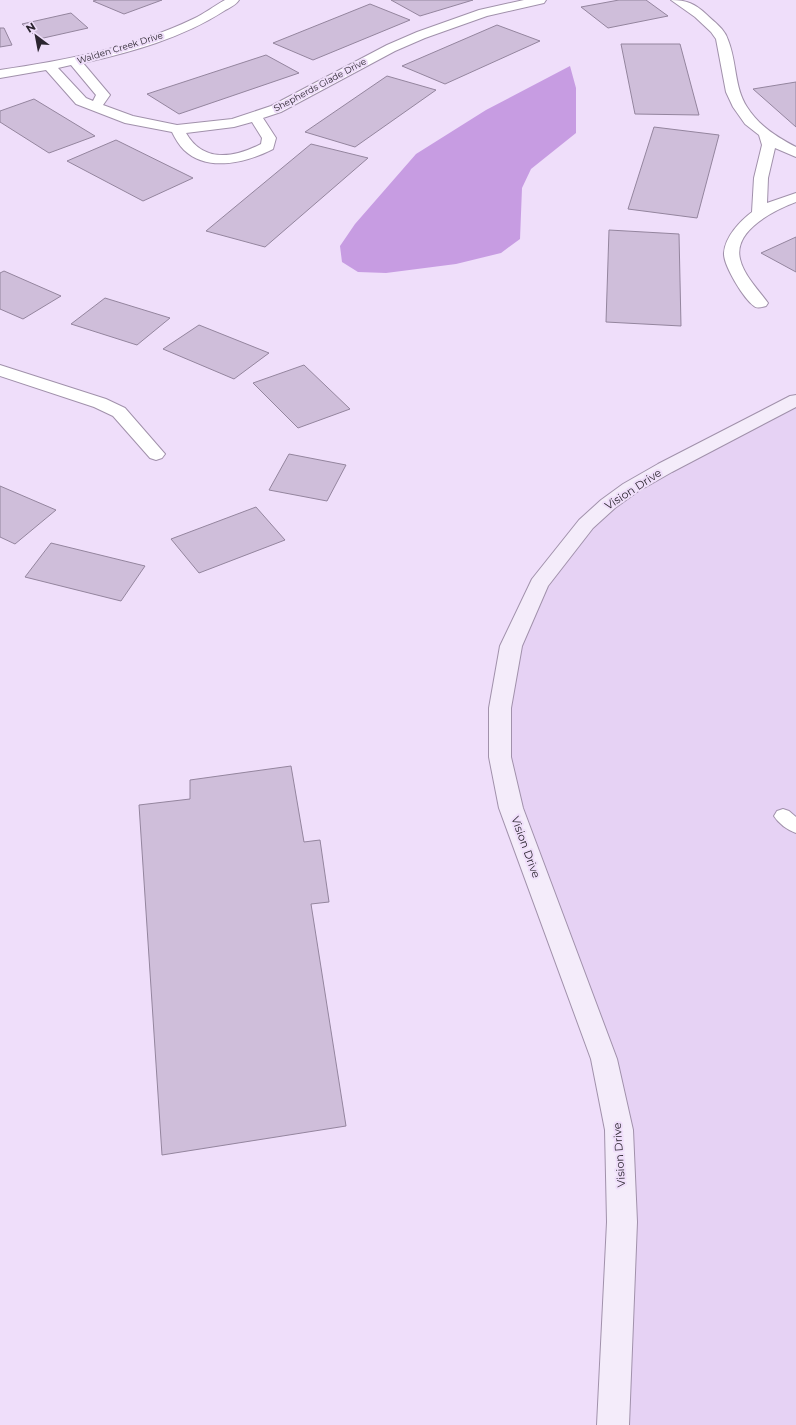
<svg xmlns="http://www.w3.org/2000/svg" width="796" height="1425" font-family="Montserrat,sans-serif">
	<rect width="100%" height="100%" fill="#efdefa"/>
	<!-- built -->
	<path fill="#e6d2f4" d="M796,400v1025h-183l6,-295 -108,-322 -11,-100 39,-124 69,-80z"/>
	<!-- water -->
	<path fill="#c79ce2" d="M570,66l6,22v45l-45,36 -9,19 -2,51 -19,14 -45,11 -70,9 -28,-1 -16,-10 -2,-16 15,-22 61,-70 70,-44z"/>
	<!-- building -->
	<path fill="#cfbeda" stroke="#94859e" d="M97,0h65l-38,14 -31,-13z
		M391,0h82l-53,16z
		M619,0h27l22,16 -60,12 -27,-21z
		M370,4l40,16 -97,40 -40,-17z
		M71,13l17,15 -49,11 -17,-15z
		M497,25l43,16 -95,43 -43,-18z
		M0,28h4l8,17 -12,2z
		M621,44h59l19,71 -64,-1z
		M266,55l33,18 -120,41 -32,-20z
		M387,76l49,14 -81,57 -50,-15z
		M796,82v45l-43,-38z
		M34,99l61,37 -46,17 -49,-31v-11z
		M654,127l65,8 -22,83 -69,-9z
		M116,140l77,38 -50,23 -76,-40z
		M311,144l57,14 -103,89 -59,-16z
		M609,230l70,4 2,92 -75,-4z
		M796,237v35l-35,-19z
		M4,271l57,25 -38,23 -23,-10v-36z
		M105,298l65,20 -33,27 -66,-21z
		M199,325l70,28 -35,26 -71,-30z
		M304,365l46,44 -52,19 -45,-45z
		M289,454l57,11 -19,36 -58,-11z
		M0,486l56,24 -41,34 -15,-7z
		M256,507l29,33 -86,33 -28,-34z
		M51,543l94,23 -24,35 -96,-24z
		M291,766l13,76 16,-2 9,62 -18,2 35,222 -184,29 -23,-350 51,-6v-19z"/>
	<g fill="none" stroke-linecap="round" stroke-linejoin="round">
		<defs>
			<path id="lane" d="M783,809l6,2 7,6v16c-8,-3 -17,-9 -22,-17l3,-5z"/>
			<path id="street" d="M225,0h14c-3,5 -10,8 -15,11 -42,27 -92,41 -141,52l27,32 -7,10 30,11 44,9 55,-6 39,-13 116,-61 30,-13 62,-22 45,-10h22l-2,3 -57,13 -62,22 -30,13 -114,61 -18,6 13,20 -3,11c-25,13 -65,24 -89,1 -5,-5 -9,-12 -12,-18l-47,-9 -49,-19 -30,-34 -46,8v-8c66,-10 133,-22 193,-51 11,-5 21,-13 32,-19zM71,65l25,30 -3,6 -7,-3 -28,-30zM252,122l10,16 -1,6c-27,14 -58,19 -75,-11l48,-6z
				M671,0c16,0 24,4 35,14 8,8 19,15 22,26 9,22 6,47 19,67 12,19 30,30 49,40v10l-21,-9 -7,30 -1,25 29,-10v9c-21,8 -63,28 -56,57 4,17 18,30 28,44l-2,3c-4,1 -9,3 -12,0 -10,-7 -31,-41 -30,-53 1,-16 16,-32 28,-41l2,-34 8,-33 -3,-10 -14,-11 -12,-17 -7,-15 -10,-53 -5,-7 -16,-15z
				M0,365l106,34 19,9 40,46 -3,4 -6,2 -6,-2 -37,-42 -19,-9 -94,-31z"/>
			<path id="secondary" d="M796,395v12l-124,65 -35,20 -22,16 -22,20 -45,58 -26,60 -11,62v49l12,51 94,251 16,71 4,92 -8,203h-32l10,-203 -2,-92 -14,-71 -92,-251 -10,-51v-49l11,-62 32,-67 47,-59 22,-20 22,-16 35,-20 132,-68z"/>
		</defs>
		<!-- lane casing -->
		<use href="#lane" stroke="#a191ab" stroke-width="2"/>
		<!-- street casing -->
		<use href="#street" stroke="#a191ab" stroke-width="2"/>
		<!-- secondary casing -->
		<use href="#secondary" stroke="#a191ab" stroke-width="2"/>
		<!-- lane -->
		<use href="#lane" fill="#fff" fill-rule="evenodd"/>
		<!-- street -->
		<use href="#street" fill="#fff" fill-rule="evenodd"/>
		<!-- secondary -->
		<use href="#secondary" fill="#f4ecfa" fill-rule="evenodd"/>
	</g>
	<g text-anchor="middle" stroke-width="4" stroke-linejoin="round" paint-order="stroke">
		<!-- far-street labels -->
		<g font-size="9" fill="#2b252f" stroke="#efdefa">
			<text transform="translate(120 48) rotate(-17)" y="3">Walden Creek Drive</text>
			<text transform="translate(320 85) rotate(-28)" y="3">Shepherds Glade Drive</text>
		</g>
		<!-- street labels -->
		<g font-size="11" fill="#2b252f" stroke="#efdefa">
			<text transform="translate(633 489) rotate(-33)" y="4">Vision Drive</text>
			<text transform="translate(526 847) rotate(70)" y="4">Vision Drive</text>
			<text transform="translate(619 1155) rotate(-94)" y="4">Vision Drive</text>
		</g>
	</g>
	<!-- north arrow -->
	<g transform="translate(36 36) rotate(328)" stroke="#efdefa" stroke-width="3" paint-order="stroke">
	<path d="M0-3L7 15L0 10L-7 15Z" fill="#2b252f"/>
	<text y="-6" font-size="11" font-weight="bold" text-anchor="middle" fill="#2b252f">N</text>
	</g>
</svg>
